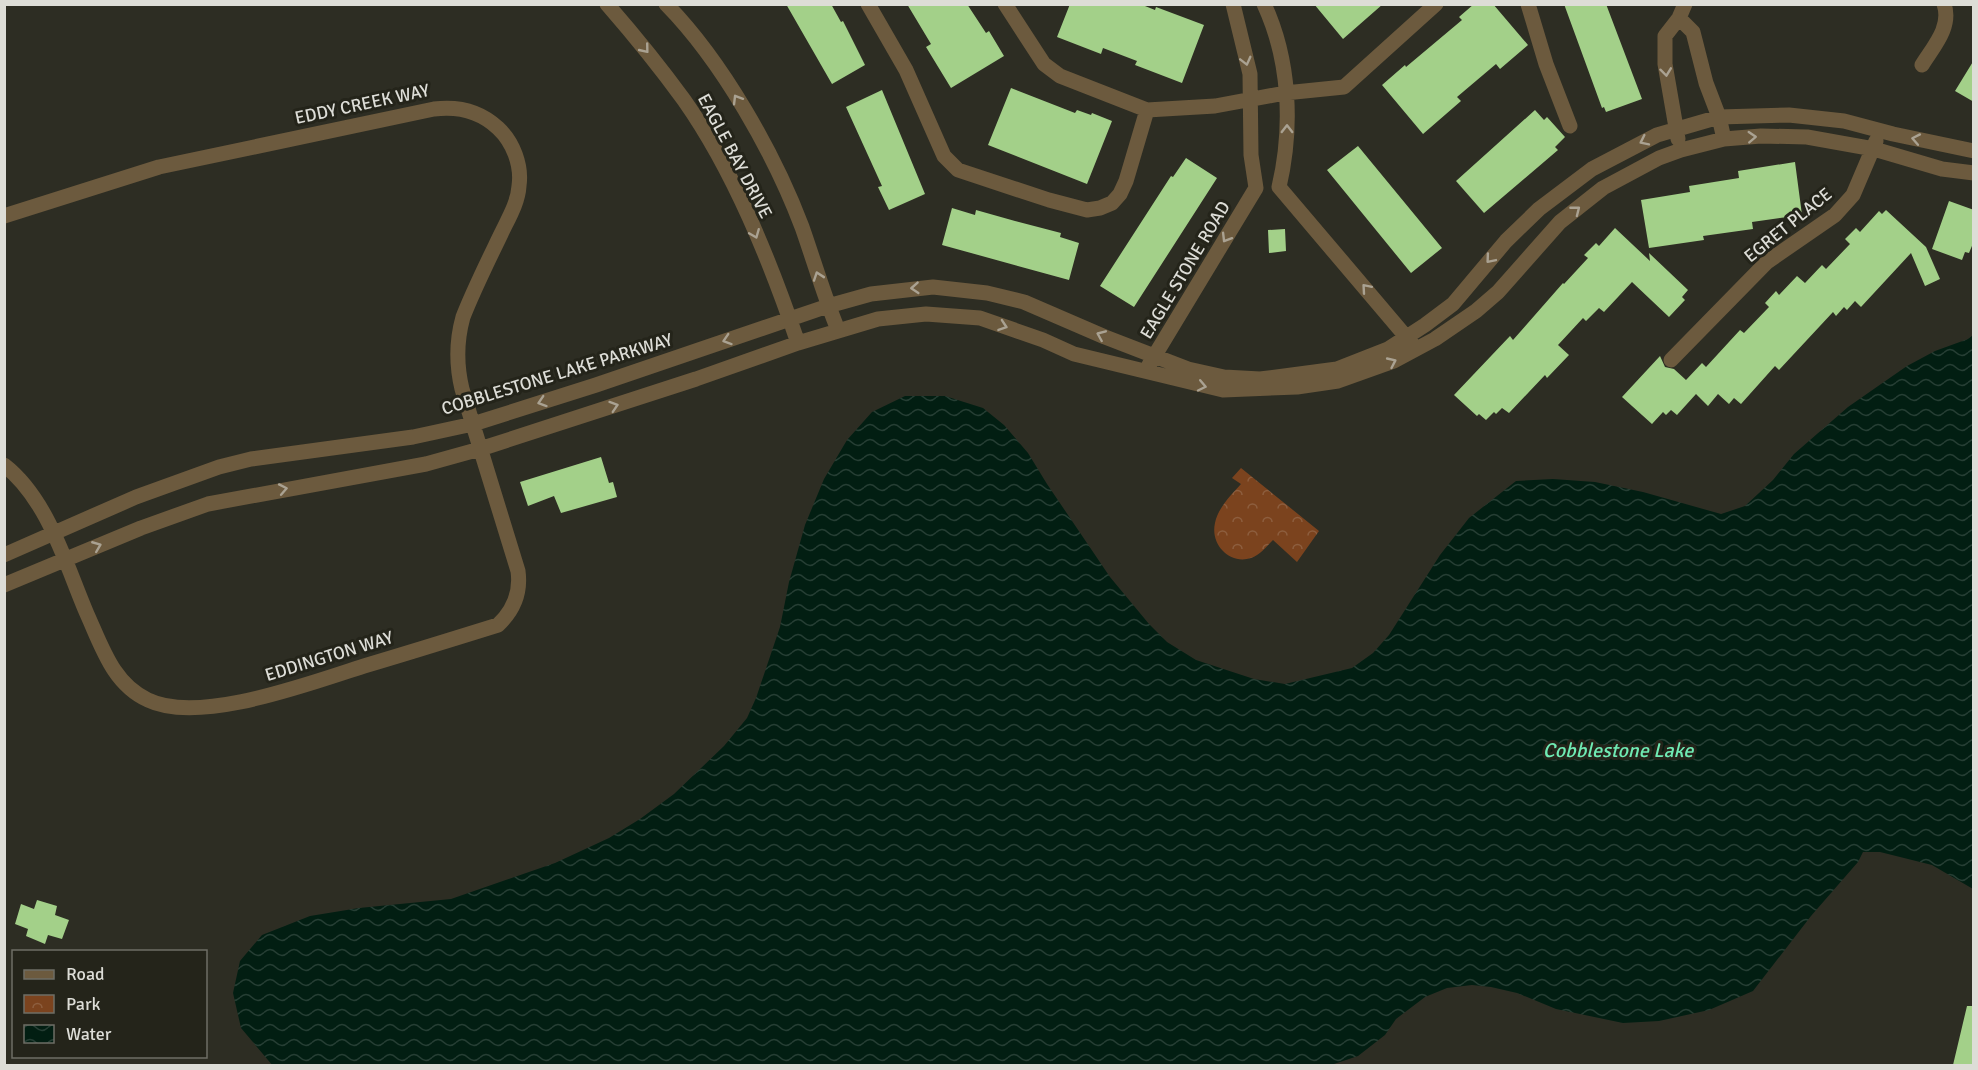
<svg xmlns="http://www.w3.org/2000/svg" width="1978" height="1070" font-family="Signika,sans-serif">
	<defs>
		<pattern id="park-crowns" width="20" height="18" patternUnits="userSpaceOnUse" patternTransform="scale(1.5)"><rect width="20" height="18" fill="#7b431e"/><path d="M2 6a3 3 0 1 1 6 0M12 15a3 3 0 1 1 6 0" fill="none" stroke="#8d5e3e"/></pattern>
		<pattern id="water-waves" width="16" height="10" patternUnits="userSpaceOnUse" patternTransform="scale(1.5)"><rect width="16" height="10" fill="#021e12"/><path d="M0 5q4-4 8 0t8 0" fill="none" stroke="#263e34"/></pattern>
	</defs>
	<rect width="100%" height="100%" fill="#2d2d23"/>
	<!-- park -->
	<path fill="url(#park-crowns)" d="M1241,468l78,63 -22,31 -24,-22c-6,6 -13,15 -22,18 -21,7 -41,-13 -36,-35 3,-15 16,-28 26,-39l-9,-6z"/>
	<!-- water -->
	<path fill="url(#water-waves)" d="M1973,335v554l-41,-24 -52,-13h-17l-5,10 -47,54 -58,75 -44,19 -50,11 -36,2 -67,-14 -39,-16 -26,-6 -19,-2 -25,3 -22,9 -29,22 -11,16 -27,21 -30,10h-1055l-32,-38 -8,-35 7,-32 22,-26 48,-19 49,-8 92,-9 104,-36 54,-25 31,-19 34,-25 50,-48 23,-28 9,-20 24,-71 9,-45 16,-57 19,-46 23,-39 25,-28 33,-16h40l38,12 21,17 24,28 19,31 63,93 39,47 18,18 29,18 58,19 31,5 67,-16 21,-15 16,-18 51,-80 29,-37 47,-37 37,-2 42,3 48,10 78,22 24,-8 28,-26 21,-26 54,-47 33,-23 26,-18 28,-15 33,-12z"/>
	<!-- building -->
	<path fill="#a3d089" d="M786,4h45l10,18 2,-1 22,44 -33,19z
		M907,4h60l19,29 3,-2 15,25 -53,32 -25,-41 5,-3z
		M1070,4h70l15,6 1,-3 48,18 -22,58 -47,-18 2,-4 -34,-13 -2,6 -44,-17z
		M1314,4h69l-40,35z
		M1474,4h19l35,41 -28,24 -4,-5 -39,33 4,4 -38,33 -41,-49 23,-20 1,2 56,-47 -3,-3z
		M1564,4h42l36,95 -36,13 -2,-5 -2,1z
		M1974,60v42l-19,-11z
		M1011,88l64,25 2,-3 14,5 1,-2 20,8 -25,63 -99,-39z
		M882,90l43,104 -36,16 -11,-23 4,-1 -36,-79z
		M1535,110l9,10 3,-3 18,20 -10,10 3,3 -74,63 -28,-32z
		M1358,146l84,102 -31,25 -84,-103z
		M1186,158l31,20 -83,129 -34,-21 71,-110 2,1z
		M1795,162l7,53 -50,7 1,7 -50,7 1,4 -55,8 -8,-48 49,-8 -1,-6 50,-8 -1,-7z
		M1949,201l25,9v31l-5,12 -4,-1 -3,8 -30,-11z
		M952,208l23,7 1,-5 39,11 46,12 -1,4 19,6 -10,37 -127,-35z
		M1886,210l40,37 14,32 -15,7 -14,-33 -50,54 -6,-6 -8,9 -3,-3 -8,9 -3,-4 -54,58 -4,-4 -34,38 -7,-6 -5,6 -11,-10 -10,12 -12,-12 -19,21 -6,-5 -5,5 -3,-3 -11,12 -30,-27 38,-41 5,11 9,2 12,11 16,-17 4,4 34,-37 4,3 25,-26 -4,-4 11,-12 3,4 18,-19 8,7 17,-18 4,4 24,-25 -5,-5 11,-11 4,4 19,-21 3,3z
		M1615,228l35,33 -1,-8 39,37 -6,7 3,3 -16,17 -37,-35 -28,30 -5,-4 -13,13 -3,-3 -25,27 11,10 -22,23 -2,-3 -36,38 -7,-5 -6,6 -2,-2 -8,8 -7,-6 -2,2 -23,-21 56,-59 3,4 50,-57 1,1 24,-26 -4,-3 12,-12 3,3z
		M1285,229l1,22 -17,2 -1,-23z
		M601,457l8,26 4,-1 4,15 -56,16 -7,-17 -26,10 -8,-24z
		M37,900l20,6 -2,9 14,5 -7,19 -14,-4 -3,9 -19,-8 2,-7 -13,-5 6,-20 13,5z
		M1967,1006h7v59h-21z"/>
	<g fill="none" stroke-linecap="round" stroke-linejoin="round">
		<!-- minor -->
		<path stroke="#6c5a3e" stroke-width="15" d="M607,4c27,31 53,63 77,96 50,71 86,161 114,243
			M666,4c56,57 108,149 136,223 12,34 22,69 36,103
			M868,4l38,66 38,86 14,14 91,30 38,10 13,-2 12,-5 8,-9 6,-13 21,-71 68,-4 70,-13 59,-6 92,-83
			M1005,4l39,60 16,12 87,34
			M1264,4c26,56 29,123 15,183
			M1528,4l18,60 24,62
			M1679,18l14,14 13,51 13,34 5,22
			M1922,65c11,-18 30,-38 22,-61
			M1678,139l-13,-75v-28l14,-18 6,-14
			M1279,187l134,158
			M4,216l155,-49 275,-58c24,-3 46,2 64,19 15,14 24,37 21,58 -1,17 -11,33 -18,48 -13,27 -27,55 -38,83 -7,25 -7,47 -1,72l56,182c3,22 -4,39 -20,54 -45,14 -90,28 -134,41 -54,17 -165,59 -216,34 -35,-16 -46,-53 -61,-86 -21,-49 -39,-115 -83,-149
			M1671,360l96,-98 68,-47 18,-20 23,-54
			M1149,365l107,-177 -5,-33 -1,-81 -17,-70
			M4,555l132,-58 83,-30 32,-8 162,-22 60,-13 123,-39 232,-79 43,-12 62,-7 54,6 37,9 81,35 83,32 36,8 36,2 77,-10 51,-20 37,-24 28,-21 53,-63 33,-32 53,-40 65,-34 62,-18 70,-2 55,6 49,13 81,17
			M4,585l137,-57 67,-24 218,-40 54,-15 216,-70 102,-36 80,-24 48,-5 54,4 63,22 31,14 149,36 74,-3 41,-6 56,-20 41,-22 41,-28 22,-19 62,-70 43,-34 56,-30 22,-8 43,-11 37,-3 46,1 67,12 68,20 32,4"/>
	</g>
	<!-- one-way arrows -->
	<defs><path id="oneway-chevron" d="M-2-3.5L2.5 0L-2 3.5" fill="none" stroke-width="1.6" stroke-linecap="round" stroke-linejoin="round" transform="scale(1.5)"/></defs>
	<g stroke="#aaa292">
		<use href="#oneway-chevron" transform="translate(645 49) rotate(51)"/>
		<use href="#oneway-chevron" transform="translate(1246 61) rotate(76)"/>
		<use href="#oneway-chevron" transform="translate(1666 72) rotate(83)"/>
		<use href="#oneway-chevron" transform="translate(737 99) rotate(-121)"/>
		<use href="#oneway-chevron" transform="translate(1287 129) rotate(-90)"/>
		<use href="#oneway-chevron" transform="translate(1752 137) rotate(-3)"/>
		<use href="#oneway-chevron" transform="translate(1916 139) rotate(-169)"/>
		<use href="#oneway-chevron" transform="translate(1644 141) rotate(154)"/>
		<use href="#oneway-chevron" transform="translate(1576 210) rotate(-38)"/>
		<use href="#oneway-chevron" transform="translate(755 234) rotate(68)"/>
		<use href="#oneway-chevron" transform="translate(1226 238) rotate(121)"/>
		<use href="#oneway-chevron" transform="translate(1490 259) rotate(130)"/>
		<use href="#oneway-chevron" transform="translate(818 276) rotate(-109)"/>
		<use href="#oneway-chevron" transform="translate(915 288) rotate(176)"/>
		<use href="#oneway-chevron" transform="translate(1366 288) rotate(-131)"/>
		<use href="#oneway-chevron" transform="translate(1003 326) rotate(19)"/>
		<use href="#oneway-chevron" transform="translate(1101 335) rotate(-157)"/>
		<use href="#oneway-chevron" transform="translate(727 340) rotate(162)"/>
		<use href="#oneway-chevron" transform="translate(1392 362) rotate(-25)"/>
		<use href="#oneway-chevron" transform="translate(1202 386) rotate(12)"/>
		<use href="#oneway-chevron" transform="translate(542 402) rotate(162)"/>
		<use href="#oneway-chevron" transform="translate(614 406) rotate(-18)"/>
		<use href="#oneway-chevron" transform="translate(283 489) rotate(-11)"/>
		<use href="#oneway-chevron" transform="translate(97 546) rotate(-22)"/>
	</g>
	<g text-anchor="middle" stroke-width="6" stroke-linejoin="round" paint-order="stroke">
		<!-- street labels -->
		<g font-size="18" fill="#ddddd7" stroke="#24241a">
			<text transform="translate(362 104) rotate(-12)" y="6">EDDY CREEK WAY</text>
			<text transform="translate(735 156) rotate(62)" y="6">EAGLE BAY DRIVE</text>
			<text transform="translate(1788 225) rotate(-39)" y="6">EGRET PLACE</text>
			<text transform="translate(1185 270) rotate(-59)" y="6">EAGLE STONE ROAD</text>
			<text transform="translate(557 374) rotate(-17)" y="6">COBBLESTONE LAKE PARKWAY</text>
			<text transform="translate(329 656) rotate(-17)" y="6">EDDINGTON WAY</text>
		</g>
		<!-- water labels -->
		<g font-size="20" font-style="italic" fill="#6feab3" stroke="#24241a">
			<text x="1618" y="757">Cobblestone Lake</text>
		</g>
	</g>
	<!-- border -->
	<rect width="1978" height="1070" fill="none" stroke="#ddddd7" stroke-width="12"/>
	<!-- legend -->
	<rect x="12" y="950" width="195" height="108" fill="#24241a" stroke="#6e6e66" stroke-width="1.5"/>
	<rect x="24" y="970" width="30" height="9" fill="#6c5a3e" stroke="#6e6e66" stroke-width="1.5"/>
	<text x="66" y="980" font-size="18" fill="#ddddd7">Road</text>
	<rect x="24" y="995" width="30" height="18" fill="url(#park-crowns)" stroke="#6e6e66" stroke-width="1.5"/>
	<text x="66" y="1010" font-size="18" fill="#ddddd7">Park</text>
	<rect x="24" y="1025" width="30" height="18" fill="url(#water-waves)" stroke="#6e6e66" stroke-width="1.5"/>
	<text x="66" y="1040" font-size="18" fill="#ddddd7">Water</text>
</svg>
